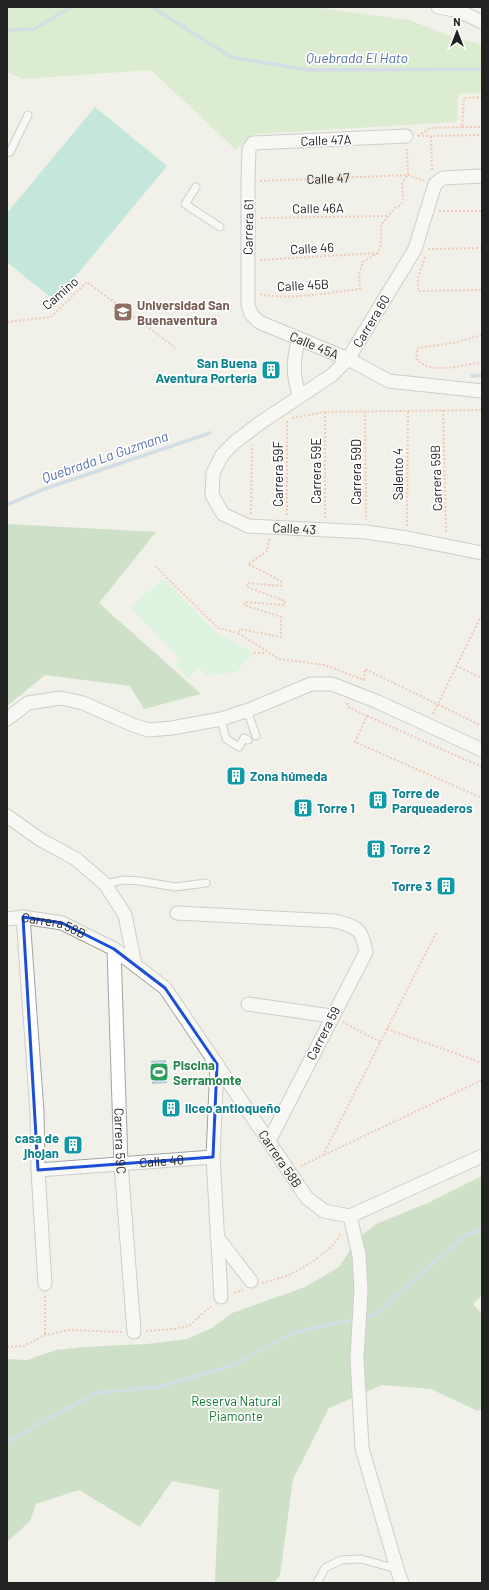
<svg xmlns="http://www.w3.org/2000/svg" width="489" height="1590" font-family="Barlow,sans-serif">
	<rect width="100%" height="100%" fill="#f1f0e9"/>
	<!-- grass -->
	<path fill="#c3e6b4" d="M7,7h306l96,13 44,17 29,8v48l-24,1 -1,28 -202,12 -20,15 -84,-79 -128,9 -16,-7z"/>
	<!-- forest -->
	<path fill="#a6cda2" d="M7,524l149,8 -57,71 102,91 -57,15 -14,-23 -85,-11 -38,31z
		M482,1176v119l-9,9 9,10v95l-4,2 -47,-22 -49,-4 -53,23 -36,71 -13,96 -6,8h-59l4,-93 -47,-9 -32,46 -61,-37 -43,14 -6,17 -23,21v-183l20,1 29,-10 27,-3 64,-3 40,-5 25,-11 20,-15 73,-26 34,-20 18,-28 19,-15 52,-21z"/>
	<!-- park -->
	<path fill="#cbf6d7" d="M164,578l51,54 39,21 -18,19 -29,4 -8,-8 -11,10 -15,-15 7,-4 -50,-52z"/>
	<!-- pitch -->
	<path fill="#8ed9ca" d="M95,107l72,59 -112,135 -48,-39v-49z"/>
	<!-- water -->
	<path fill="#aec8db" d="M166,1060l1,23 -15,1 -1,-23z"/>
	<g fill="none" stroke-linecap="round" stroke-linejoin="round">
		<!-- stream -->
		<path stroke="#aec8db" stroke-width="3.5" d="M152,7l79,50 77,13 174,-1
			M7,30l27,-1 37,-22
			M472,376l10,-1
			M7,505l37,-16 166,-56
			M362,1317l15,-3 41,-38 48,-41 16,-5
			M7,1442l88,-49 63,-6 72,-21 66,-34 60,-13"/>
		<defs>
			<path id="service" d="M7,153l3,-1 18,-37
				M196,187l-11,17 35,23
				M247,710l9,26
				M221,719l5,20 13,8 5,-9 4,2
				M105,884l19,-4 16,1 35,6 31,-4
				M317,1583l8,-15 16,-8 20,-1 36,10"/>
			<g id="minor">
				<path d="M438,7l21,4 23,11"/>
				<path id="s2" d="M406,136l-153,7 -4,6 -1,32v124l3,9 8,8 89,37 41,22 93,10"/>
				<path id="s3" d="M482,176l-39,2 -8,6 -20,65 -67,110 -16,16 -72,48 -25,19 -13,13 -9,18 -1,22 11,19 25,12 118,6 41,6 75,15"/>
				<path d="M299,339c-6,20 -7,37 1,57"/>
				<path d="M7,719l21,-16 33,-5 22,5 50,22 15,5 24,-2 49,-9 28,-9 62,-26h21l46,18 104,48"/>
				<path d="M7,816l34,24 35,19 29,25 20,31 10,50"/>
				<path d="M177,913l158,8c22,6 27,7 31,31l-97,189"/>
				<path d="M23,917l14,195 1,58 7,114"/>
				<path id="s4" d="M7,919l16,-2 39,6 52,26 51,39 142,210 17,13 26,5 132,-60"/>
				<path id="s5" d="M114,949l7,215 13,168"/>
				<path d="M248,1004l83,12"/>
				<path d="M217,1064l-4,93 8,140"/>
				<path id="s6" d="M38,1170l175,-13"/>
				<path d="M350,1216l9,39 2,35 -4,68 5,90 35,121 5,14"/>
				<path d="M217,1237l34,44"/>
			</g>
		</defs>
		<!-- service casing -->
		<use href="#service" stroke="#a3a3a3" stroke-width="9"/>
		<!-- minor casing -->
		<use href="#minor" stroke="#a3a3a3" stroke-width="15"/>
		<!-- path -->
		<g stroke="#ef9e7c" stroke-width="2" stroke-dasharray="2 2" stroke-linecap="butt">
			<path d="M462,127h20"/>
			<path d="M418,136l12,-8 32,-1 2,-29 18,-1"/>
			<path d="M418,136h13"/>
			<path d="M432,170l-1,-34 51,-1"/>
			<path id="s1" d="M260,181l148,-6 16,6"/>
			<path d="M439,211h43"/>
			<path d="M261,218l127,-2"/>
			<path d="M428,249l54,-1"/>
			<path d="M425,257l-7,21v13l64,-1"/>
			<path d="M260,260l118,-7"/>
			<path d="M260,294c28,7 71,-2 100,-5l-1,-15 4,-12 15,-9 3,-8v-20l14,-17 6,-3 2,-5 -1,-17 6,-8 -1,-26"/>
			<path d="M7,322l44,-5 36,-35 89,66"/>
			<path d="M482,335l-29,8 -35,5 -2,10c13,18 47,7 66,4"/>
			<path d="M443,410l3,123"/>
			<path d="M365,411l1,109"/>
			<path d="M292,418l33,-6 157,-2"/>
			<path d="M251,514l1,-69"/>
			<path d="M287,515v-95"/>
			<path d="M325,518v-106"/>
			<path d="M407,526l1,-115"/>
			<path d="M269,539l-2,12 -19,13 33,17v5l-34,-3v4l38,14 -1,4 -39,-3 -1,3 37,12v20l-41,-8 -2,4 41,26 46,6 39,15 1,-11 117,57"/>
			<path d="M155,566l63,62 20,5"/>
			<path d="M254,653h12"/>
			<path d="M456,666l26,12"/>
			<path d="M347,703l1,4 19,9 -12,26 127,56"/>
			<path d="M433,714l49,-100"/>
			<path d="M367,716l115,51"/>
			<path d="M343,1022l37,20"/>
			<path d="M387,1029l95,34"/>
			<path d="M324,1155l158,-75"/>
			<path d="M301,1166l22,-11 114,-224"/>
			<path d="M262,1283c10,-3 21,-5 30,-10 12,-5 46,-27 48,-39"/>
			<path d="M234,1293l9,-3"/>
			<path d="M45,1296v39"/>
			<path d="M146,1331l27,-2 16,-3 22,-20"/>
			<path d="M7,1347l17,-1 21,-11 25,-5 52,2"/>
		</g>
		<!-- service -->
		<use href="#service" stroke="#fff" stroke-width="7"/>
		<!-- minor -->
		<use href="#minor" stroke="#fff" stroke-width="13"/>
	</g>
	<!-- marked area -->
	<path d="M0 0H489V1590H0ZM23,917l39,6 52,26 51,39 52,76 -4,93 -175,13z" fill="#f1f0e9" fill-opacity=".55" fill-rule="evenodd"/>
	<path fill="none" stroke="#1d4ed8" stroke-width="3" stroke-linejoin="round" d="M23,917l39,6 52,26 51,39 52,76 -4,93 -175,13z"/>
	<!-- icons -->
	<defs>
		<symbol id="university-square" viewBox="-11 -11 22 22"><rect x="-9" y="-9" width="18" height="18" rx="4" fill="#8d6e63" stroke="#fff"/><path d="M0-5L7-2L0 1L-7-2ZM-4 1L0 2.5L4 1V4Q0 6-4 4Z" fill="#fff"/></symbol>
		<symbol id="building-square" viewBox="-11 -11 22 22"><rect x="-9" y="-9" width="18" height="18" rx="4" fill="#0f9aa8" stroke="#fff"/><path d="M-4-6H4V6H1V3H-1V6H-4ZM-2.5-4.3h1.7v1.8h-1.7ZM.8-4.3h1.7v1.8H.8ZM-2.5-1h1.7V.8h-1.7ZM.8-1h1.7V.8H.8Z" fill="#fff"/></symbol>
		<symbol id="stadium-square" viewBox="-11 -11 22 22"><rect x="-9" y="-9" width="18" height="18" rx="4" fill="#2e9e5b" stroke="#fff"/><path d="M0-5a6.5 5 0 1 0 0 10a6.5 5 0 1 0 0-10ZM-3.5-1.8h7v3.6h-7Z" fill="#fff"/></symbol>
	</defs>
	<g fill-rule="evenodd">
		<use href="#university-square" x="112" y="301" width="22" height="22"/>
		<use href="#building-square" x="260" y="359" width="22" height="22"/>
		<use href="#building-square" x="225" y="765" width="22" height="22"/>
		<use href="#building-square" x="367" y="789" width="22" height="22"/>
		<use href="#building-square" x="292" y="797" width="22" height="22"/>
		<use href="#building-square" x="365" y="838" width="22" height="22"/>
		<use href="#building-square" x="435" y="875" width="22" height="22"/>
		<use href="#stadium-square" x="148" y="1061" width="22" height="22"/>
		<use href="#building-square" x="160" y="1097" width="22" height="22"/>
		<use href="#building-square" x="62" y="1134" width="22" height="22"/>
	</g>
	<g text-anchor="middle" stroke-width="3.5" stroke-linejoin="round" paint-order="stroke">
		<!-- street labels -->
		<g font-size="13" fill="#222" stroke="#fff">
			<text transform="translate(326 140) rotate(-2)" y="5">Calle 47A</text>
			<text dy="5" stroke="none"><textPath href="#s1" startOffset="68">Calle 47</textPath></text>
			<text transform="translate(318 208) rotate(-1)" y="5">Calle 46A</text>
			<text transform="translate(248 227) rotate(-89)" y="5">Carrera 61</text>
			<text transform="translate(312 248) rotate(-3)" y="5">Calle 46</text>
			<text transform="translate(303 285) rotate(-3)" y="5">Calle 45B</text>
			<text transform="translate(60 293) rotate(-41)" y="5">Camino</text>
			<text transform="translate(371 321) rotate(-59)" y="5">Carrera 60</text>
			<text dy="5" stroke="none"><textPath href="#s2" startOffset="397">Calle 45A</textPath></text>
			<text transform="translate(316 471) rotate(-90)" y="5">Carrera 59E</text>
			<text transform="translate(356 472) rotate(-90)" y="5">Carrera 59D</text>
			<text transform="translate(278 474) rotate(-90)" y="5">Carrera 59F</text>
			<text transform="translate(398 474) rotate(-90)" y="5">Salento 4</text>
			<text transform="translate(436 478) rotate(-92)" y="5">Carrera 59B</text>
			<text dy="5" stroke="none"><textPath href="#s3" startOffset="543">Calle 43</textPath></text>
			<text dy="5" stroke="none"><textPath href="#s4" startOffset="48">Carrera 58B</textPath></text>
			<text transform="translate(323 1033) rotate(-63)" y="5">Carrera 59</text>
			<text dy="5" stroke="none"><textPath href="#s5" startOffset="192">Carrera 59C</textPath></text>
			<text dy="5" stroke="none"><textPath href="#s4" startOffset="384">Carrera 58B</textPath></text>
			<text dy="5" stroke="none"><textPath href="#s6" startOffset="124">Calle 40</textPath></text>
		</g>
		<!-- education labels -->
		<g font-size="13" font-weight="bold" fill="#785e54" stroke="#fff" text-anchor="start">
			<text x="137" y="310">Universidad San<tspan x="137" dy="15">Buenaventura</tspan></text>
		</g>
		<!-- culture labels -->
		<g font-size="13" font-weight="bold" fill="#0d838f" stroke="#fff" text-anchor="start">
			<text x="257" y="368" text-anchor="end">San Buena<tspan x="257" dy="15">Aventura Portería</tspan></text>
			<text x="250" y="781">Zona húmeda</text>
			<text x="392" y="798">Torre de<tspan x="392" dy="15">Parqueaderos</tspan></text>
			<text x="317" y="813">Torre 1</text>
			<text x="390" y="854">Torre 2</text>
			<text x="432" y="891" text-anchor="end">Torre 3</text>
			<text x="185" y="1113">liceo antioqueño</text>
			<text x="59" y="1143" text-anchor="end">casa de<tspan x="59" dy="15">jhojan</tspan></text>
		</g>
		<!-- leisure labels -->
		<g font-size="13" font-weight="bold" fill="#27864d" stroke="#fff" text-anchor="start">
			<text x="173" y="1070">Piscina<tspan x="173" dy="15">Serramonte</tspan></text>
		</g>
		<!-- park labels -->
		<g font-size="13" fill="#157a31" stroke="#fff">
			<text x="236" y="1406">Reserva Natural<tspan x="236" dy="15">Piamonte</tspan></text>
		</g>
		<!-- water labels -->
		<g font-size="14" font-style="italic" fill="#5570ab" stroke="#fff">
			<text x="357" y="63">Quebrada El Hato</text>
			<text transform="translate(105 457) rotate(-19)" y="5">Quebrada La Guzmana</text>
		</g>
	</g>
	<!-- border -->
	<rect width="489" height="1590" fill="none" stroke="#222222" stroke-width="16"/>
	<!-- north arrow -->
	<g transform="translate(457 32)" stroke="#ffffff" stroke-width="3" paint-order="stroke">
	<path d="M0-3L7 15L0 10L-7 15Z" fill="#222222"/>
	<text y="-6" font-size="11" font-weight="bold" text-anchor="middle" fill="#222222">N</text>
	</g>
</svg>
